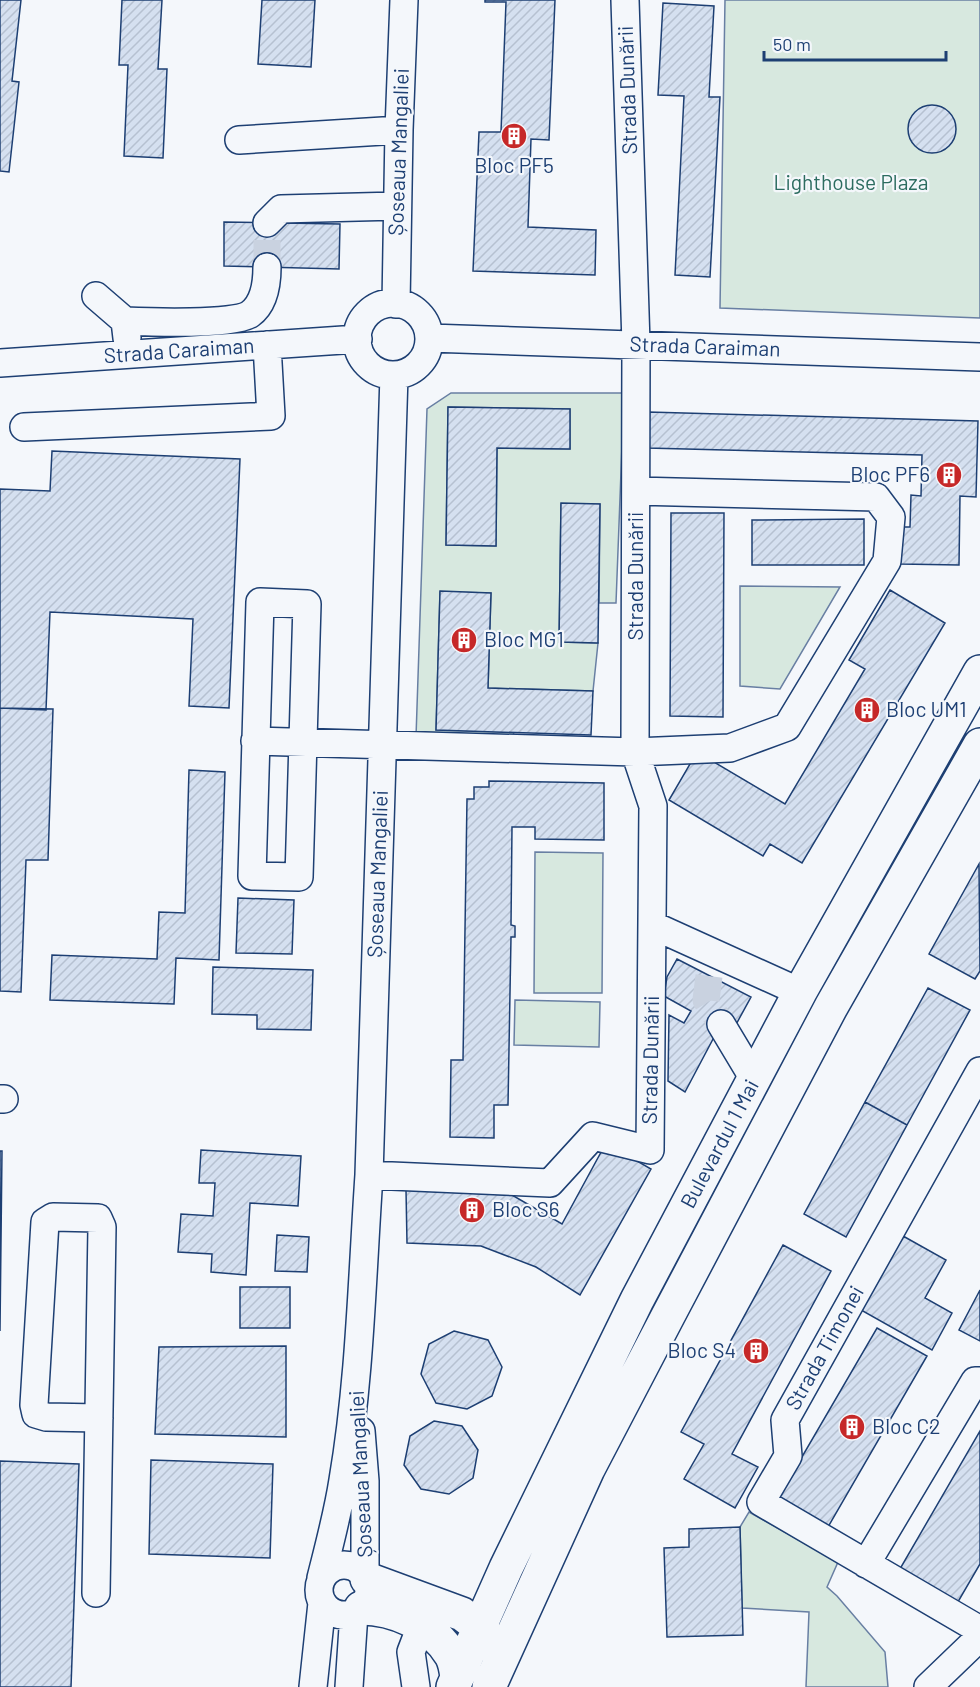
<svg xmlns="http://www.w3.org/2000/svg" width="980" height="1687" font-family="Barlow,sans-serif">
	<defs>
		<pattern id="building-hatch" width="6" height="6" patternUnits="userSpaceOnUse" patternTransform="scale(1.5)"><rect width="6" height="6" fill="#d5e0f0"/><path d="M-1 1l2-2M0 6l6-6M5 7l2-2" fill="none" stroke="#b6c1d1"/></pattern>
	</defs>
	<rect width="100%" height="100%" fill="#f4f7fb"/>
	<!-- green -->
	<path fill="#d7e8df" stroke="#687fa3" stroke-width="1.5" fill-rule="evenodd" d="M725,0h255v318l-260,-10z
		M451,393h173l-8,210h-17l1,-99h-39l-2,138 39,1 -5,48 -105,-3 3,-95 -51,-1 -4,138 78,2 -3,11 -95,-6 11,-328zM448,407l122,2v40l-73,-1 -1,98 -50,-1z
		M740,586l100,1 -60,102 -40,-3z
		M535,852l68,1 -1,140h-68z
		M515,1000l85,2 -1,45 -85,-2z
		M749,1512l89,50 -11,25 10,9 48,56 3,35h-82l3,-75 -67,-4 -2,-81z"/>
	<!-- building -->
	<path fill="url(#building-hatch)" stroke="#1d3f73" stroke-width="1.5" d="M0,0h21l-9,81 7,1 -10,90 -9,-1z
		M122,0h40l-4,69h9l-4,89 -39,-2 4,-91h-9z
		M262,0h53l-4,67 -53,-3z
		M485,0h70l-6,140 -18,-1 -3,88 68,3 -1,45 -122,-4 6,-139h22l5,-130h-21z
		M663,3l51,3 -5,91h11l-10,180 -35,-2 9,-179 -26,-1z
		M908 129a24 24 0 1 1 48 0a24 24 0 1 1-48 0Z
		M224,222l116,2 -1,45 -115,-3z
		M448,407l122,2v40l-73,-1 -1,98 -50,-1z
		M648,412l330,9 -2,76 -16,-1 -1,69 -59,-1 1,-37h9l1,-32 10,1 1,-41 -275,-7z
		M52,451l188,8 -11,249 -40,-2 4,-87 -143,-7 -4,98 -46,-2v-219l50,2z
		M561,503l39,1 -2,139 -39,-1z
		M671,513h53l-1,204 -53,-1z
		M864,519v46h-112v-45z
		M890,590l55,33 -143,240 -32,-19 -7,12 -94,-56 28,-48 88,52 80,-135 -16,-9z
		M440,591l51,2 -3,95 105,3 -2,44 -155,-5z
		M0,708l53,1 -5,151h-22l-5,132 -21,-1z
		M189,770l36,2 -6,188 -43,-2 -2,46 -124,-4 2,-45 105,4 2,-47 26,1z
		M489,781l115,2v57l-69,-1v-12h-23l-1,98 4,1v11h-4l-3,168h-14v33l-44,-1 1,-77h12l4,-261h7v-12h15z
		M979,864l1,107 -5,8 -46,-25z
		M238,898l56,2 -2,54 -56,-1z
		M677,959l74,38 -18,33 -12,-6 -36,68 -17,-11 1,-66 15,8 7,-12 -27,-15 3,-19z
		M213,967l100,3 -2,60 -54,-1v-14l-45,-1z
		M928,988l42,22 -63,115 -42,-23z
		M865,1102l42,23 -61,112 -42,-23z
		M606,1143l45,26 -71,126 -44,-28 -55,-21 -74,-3 -1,-53 106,5 50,29z
		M201,1150l100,6 -3,50 -48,-3 -4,72 -35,-3 1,-18 -34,-2 3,-38 32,2 2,-33h-16z
		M0,1151h2l-2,180z
		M277,1235l32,2 -2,35 -32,-1z
		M903,1236l43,24 -21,38 27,15 -20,37 -71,-40z
		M783,1245l48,26 -99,183 26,13 -23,41 -51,-29 20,-35 -23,-12z
		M240,1287h50v41h-50z
		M980,1290v51l-21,-11z
		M877,1328l50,28 -99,171 -50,-29z
		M454,1331l34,9 14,27 -10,29 -25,13 -31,-6 -15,-29 8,-30z
		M286,1346v91l-131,-3 4,-87z
		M434,1421l28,5 16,24 -5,28 -24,16 -28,-5 -17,-24 6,-29z
		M980,1431v133l-25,43 -58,-33z
		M151,1460l122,4 -3,94 -121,-4z
		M0,1461l79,3 -8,223h-71z
		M740,1527l3,108 -76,2 -3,-89 25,-1v-18z"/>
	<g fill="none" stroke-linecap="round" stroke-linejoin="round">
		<!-- minor-tunnel -->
		<path stroke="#c9d2e0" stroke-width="27" stroke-dasharray="27 14" stroke-linecap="butt" d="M267,267v-44
			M709,976l-3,24 15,24"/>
		<defs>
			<path id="minor" d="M239,140l160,-10
				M267,223l14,-14 116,-3
				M96,296l29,25 2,17
				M357 339a36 36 0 1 1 72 0a36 36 0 1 1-72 0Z
				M396,304l3,-174 5,-130
				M125,321c23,1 110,4 125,-7 14,-10 17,-31 17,-47
				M430,338l550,19
				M0,363l358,-24
				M24,427l247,-11 -4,-71
				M260,602l47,2 -8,273 -47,-1z
				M255,741l380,11 95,-4 57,-21 100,-166 4,-44 -15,-20 -240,-6
				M652,925l148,67
				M721,1024l33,55
				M980,1071l-195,349 3,36 -27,46 219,128
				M0,1099h4
				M369,1175l181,8 43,-47 57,14 3,-344 -18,-54 1,-408 -11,-344
				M361,1431l4,50v95
				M866,1564l109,-183h5
				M319 1590a25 25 0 1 1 50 0a25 25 0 1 1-50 0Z
				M321,1578c8,-32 17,-65 22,-98 17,-100 19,-203 26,-305l25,-800
				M96,1593l6,-366 -4,-9 -45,-1 -8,5 -11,183 2,9 10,3 53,1
				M313,1687l9,-84
				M349,1687l5,-74
				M416,1687l-5,-35 10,-26
				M928,1687l52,-50"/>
			<path id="major" d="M367,1579l95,35 17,13 8,9 4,9
				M361,1608c33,0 72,17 90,47 4,7 5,15 6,22
				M453,1687l53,-119 131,-268 163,-308 180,-320
				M489,1687l99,-218 81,-155 162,-307 149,-262"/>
		</defs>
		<!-- minor casing -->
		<use href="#minor" stroke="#1d3f73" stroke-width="30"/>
		<!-- major casing -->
		<use href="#major" stroke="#1d3f73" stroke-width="36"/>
		<!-- minor -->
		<use href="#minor" stroke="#f4f7fb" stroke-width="27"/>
		<!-- major -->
		<use href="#major" stroke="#f4f7fb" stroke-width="33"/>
	</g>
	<!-- icons -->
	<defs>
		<symbol id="building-disc" viewBox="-11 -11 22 22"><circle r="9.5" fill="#c62828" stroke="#f4f7fb"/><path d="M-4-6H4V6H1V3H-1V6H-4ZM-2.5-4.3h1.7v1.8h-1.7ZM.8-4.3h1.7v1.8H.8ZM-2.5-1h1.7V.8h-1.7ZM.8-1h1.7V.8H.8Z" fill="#fff"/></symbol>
	</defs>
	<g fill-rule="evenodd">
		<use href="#building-disc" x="499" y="121" width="30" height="30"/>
		<use href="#building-disc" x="934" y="460" width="30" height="30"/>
		<use href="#building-disc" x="449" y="625" width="30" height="30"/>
		<use href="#building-disc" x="852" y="695" width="30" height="30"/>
		<use href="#building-disc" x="457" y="1195" width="30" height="30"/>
		<use href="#building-disc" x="741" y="1336" width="30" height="30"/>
		<use href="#building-disc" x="837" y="1412" width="30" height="30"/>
	</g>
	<g text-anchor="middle" stroke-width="4.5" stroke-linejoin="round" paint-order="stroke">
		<!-- street labels -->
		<g font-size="21" fill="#1d3f73" stroke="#f4f7fb">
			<text transform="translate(628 90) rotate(-92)" y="7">Strada Dunării</text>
			<text transform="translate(399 152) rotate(-88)" y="7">Șoseaua Mangaliei</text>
			<text transform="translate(705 347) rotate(2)" y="7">Strada Caraiman</text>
			<text transform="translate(179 351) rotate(-4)" y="7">Strada Caraiman</text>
			<text transform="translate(636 576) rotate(-90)" y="7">Strada Dunării</text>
			<text transform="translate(378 874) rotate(-88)" y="7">Șoseaua Mangaliei</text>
			<text transform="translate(651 1060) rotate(-89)" y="7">Strada Dunării</text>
			<text transform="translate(720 1144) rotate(-62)" y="7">Bulevardul 1 Mai</text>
			<text transform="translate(825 1348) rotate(-61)" y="7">Strada Timonei</text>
			<text transform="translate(361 1474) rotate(-93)" y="7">Șoseaua Mangaliei</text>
		</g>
		<!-- poi labels -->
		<g font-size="21" fill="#1d3f73" stroke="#f4f7fb" text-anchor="start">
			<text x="514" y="173" text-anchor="middle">Bloc PF5</text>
			<text x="930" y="482" text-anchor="end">Bloc PF6</text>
			<text x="484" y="647">Bloc MG1</text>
			<text x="886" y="717">Bloc UM1</text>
			<text x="492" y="1217">Bloc S6</text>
			<text x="736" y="1358" text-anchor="end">Bloc S4</text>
			<text x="872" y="1434">Bloc C2</text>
		</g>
		<!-- park labels -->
		<g font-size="21" fill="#2c6c60" stroke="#f4f7fb">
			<text x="851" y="190">Lighthouse Plaza</text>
		</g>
	</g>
	<!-- scale -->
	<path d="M764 51v9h182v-9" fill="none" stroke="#1d3f73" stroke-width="3"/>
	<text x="773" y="51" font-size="18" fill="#1d3f73" stroke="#f4f7fb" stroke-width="4.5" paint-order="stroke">50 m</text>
</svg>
